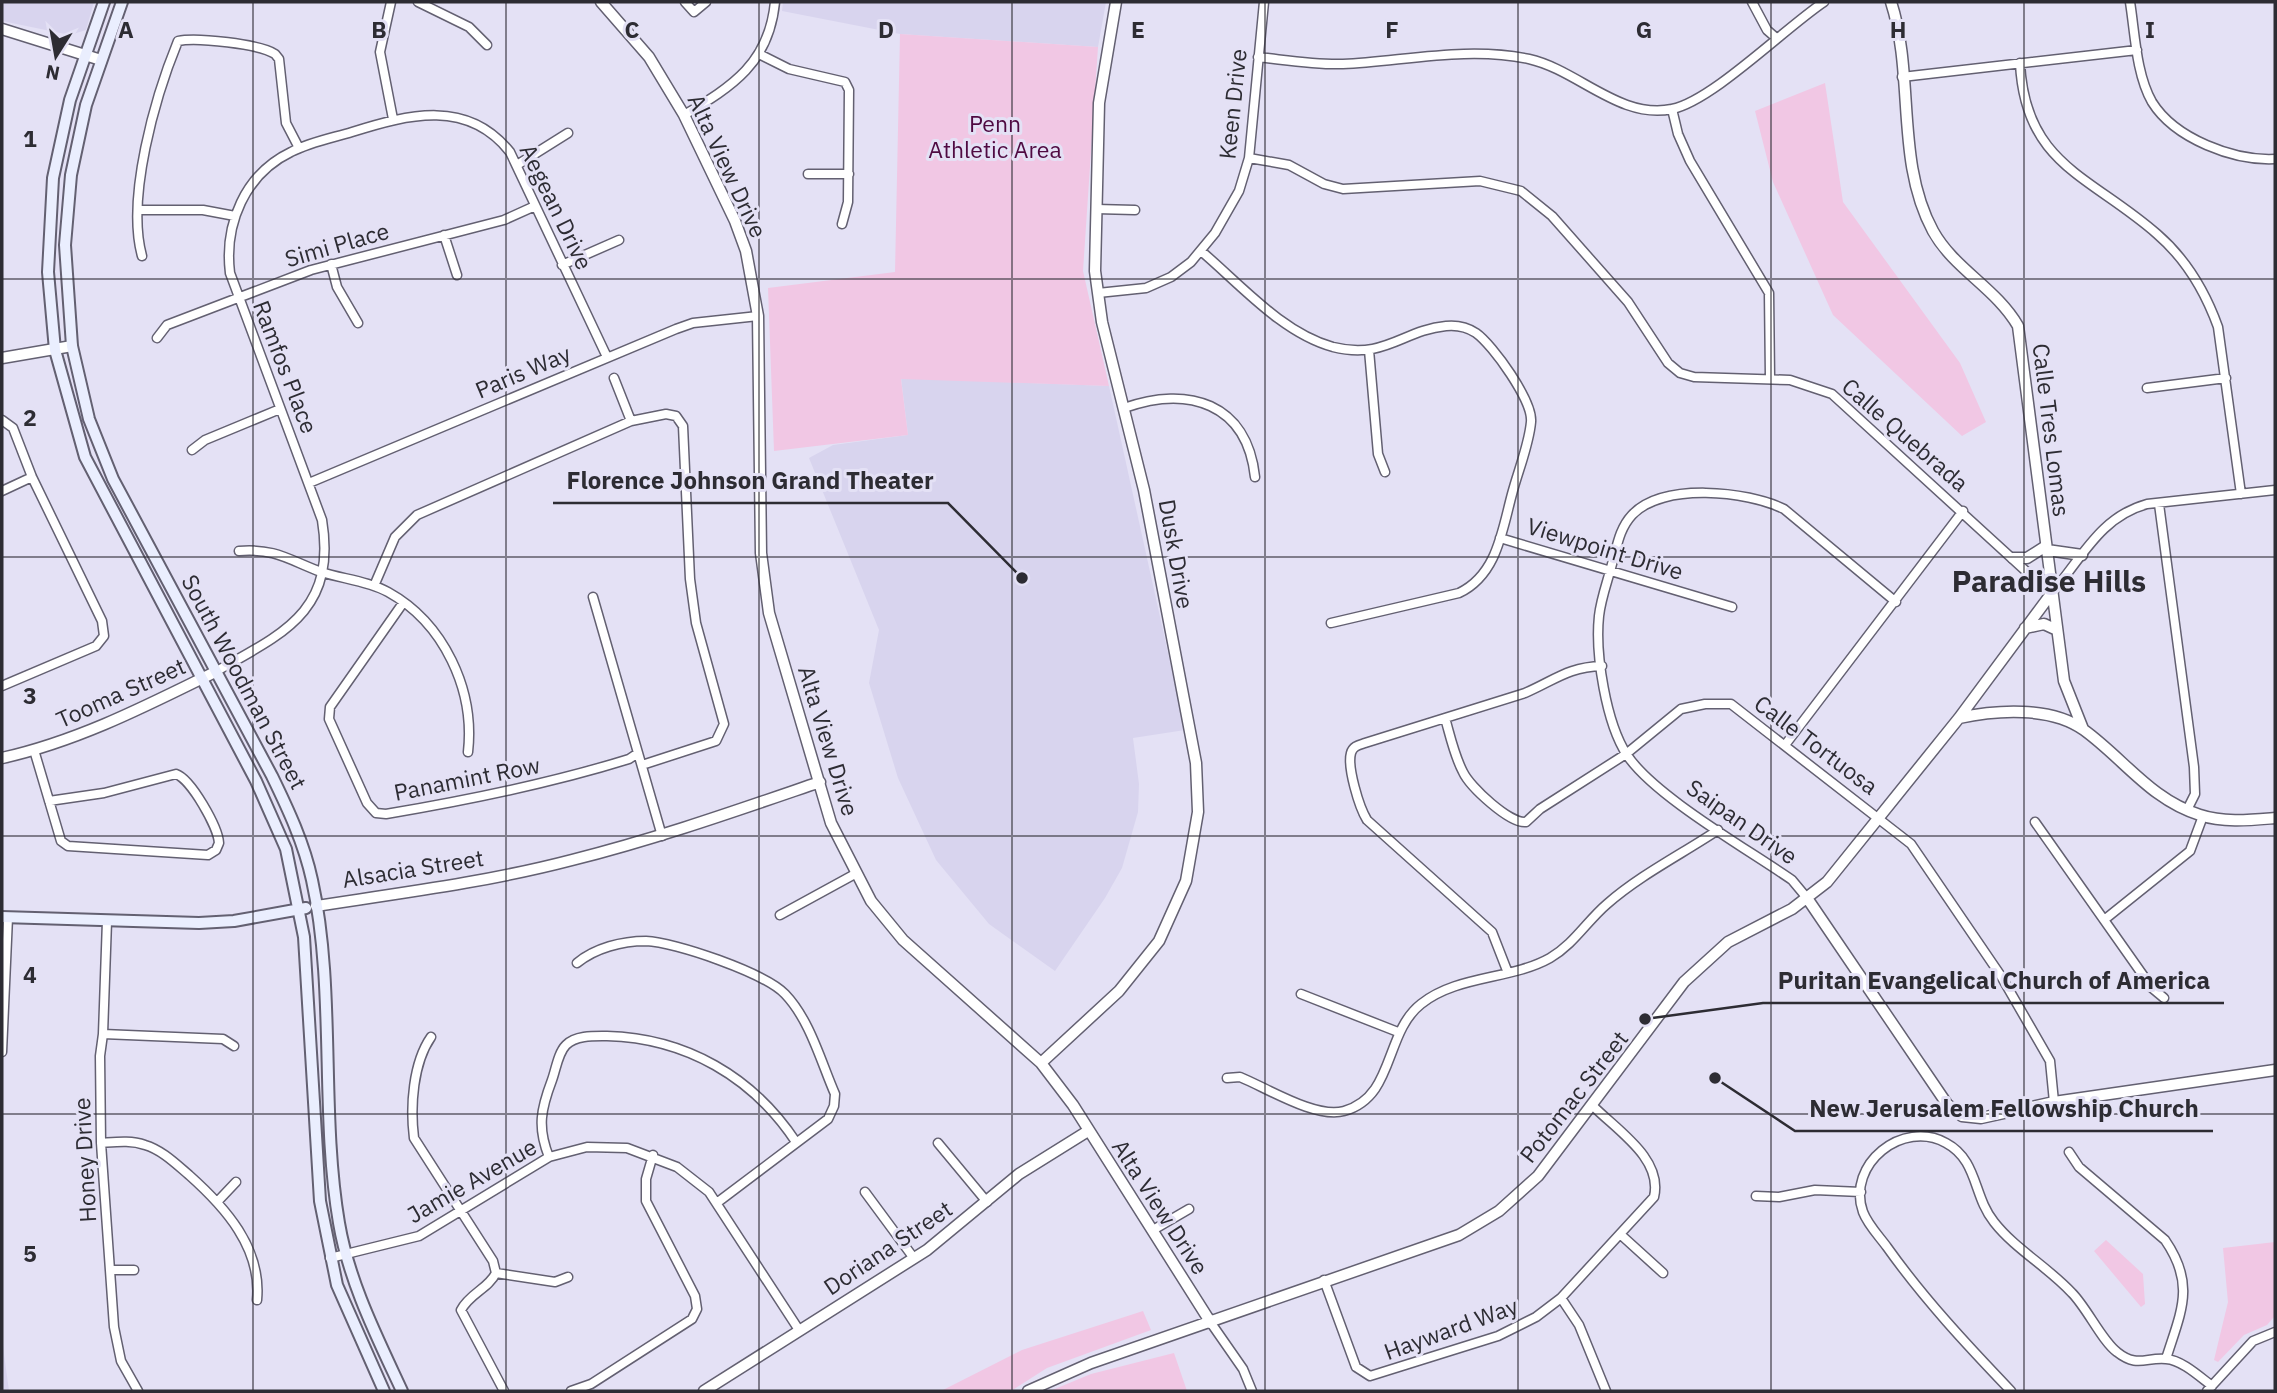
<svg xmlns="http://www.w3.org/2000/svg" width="2277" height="1393" font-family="'IBM Plex Sans',sans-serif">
	<rect width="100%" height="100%" fill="#e4e1f5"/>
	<!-- built -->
	<path fill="#d8d4ee" d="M2,2h92l-8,28 -16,5 -68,-14z
		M783,2h323l-8,45 -198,-13 -118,-23z
		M901,378l208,8 76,344 -52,8 6,46 -1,28 -16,56 -17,30 -50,73 -66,-47 -53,-64 -38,-82 -29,-95 10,-53 -70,-172 24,-13 75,-10z
		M2,1333l2,21 5,37h-7z"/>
	<!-- green -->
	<path fill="#f1c7e4" d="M900,34l198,13 -15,224 26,115 -208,-7 7,56 -134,16 -6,-163 127,-16z
		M1825,83l18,119 117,161 26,59 -24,14 -129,-121 -60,-133 -18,-71z
		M2106,1240l37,34 2,30 -4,3 -47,-56z
		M2275,1242l-1,75 -7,8 -23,10 -26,27 -4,-2 14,-58 -5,-54z
		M1143,1311l8,19 -104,38 -36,23h-70l81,-41z
		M1174,1353l13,38h-137l41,-17z"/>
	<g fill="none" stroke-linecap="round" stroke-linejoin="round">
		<defs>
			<path id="minor" d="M391,2l-11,50 13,67
				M418,2l51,25 18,18
				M685,2l9,10 12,-10
				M1752,2l15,28 8,7
				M2130,2c5,31 6,72 22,100 23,37 82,59 123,57
				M759,54l30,15 56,13 4,8 -1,112 -6,22
				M1258,57c28,3 57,8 85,7 61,-3 125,-18 186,-5 49,11 91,61 143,50 40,-8 113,-81 152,-107
				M2020,63c5,102 71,113 137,171 29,25 48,57 61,93l23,167
				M1902,77l235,-27
				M1672,109l6,25 12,27 79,132 1,85
				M684,115c49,-29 85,-52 91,-113
				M1249,158l40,7 35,19 19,5 137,-8 41,10 31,25 76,86 40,61 12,10 14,4 96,3 42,14 219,200c31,-36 49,-77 96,-90l128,-14
				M517,165l51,-32
				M808,174h41
				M1096,209l39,1
				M138,210h65l32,6
				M444,235l13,40
				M1201,251c39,33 81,82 132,96 52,13 70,-17 113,-21 10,-1 21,1 30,7 17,12 57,68 55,89 -2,23 -13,49 -19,72 -10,37 -15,81 -53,99l-128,30
				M142,256c-16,-58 13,-159 36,-215 18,-4 82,3 97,13l4,5 7,64 13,25
				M331,264l6,23 21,36
				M562,265l57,-25
				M1098,293l48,-5 25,-11 20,-15 24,-29 24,-42 10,-33 15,-156
				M157,338l10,-13 144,-55 193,-50 31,-14
				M1369,350l9,104 7,18
				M614,378l17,43
				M2147,388l79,-10
				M1124,408c64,-23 123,-5 131,69
				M2,420l11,8 19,49 70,144 2,15 -8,10 -94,40
				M192,450l13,-10 75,-31
				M309,483l367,-154 17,-6 65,-7
				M2,491l30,-14
				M2159,504l35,263 1,27 -8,16
				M1500,538l232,69
				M239,551c36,-3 50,9 82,21 22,7 47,9 67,20 56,31 87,98 80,160
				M374,586l21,-49 22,-22 214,-94 35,-7 10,2 7,10 7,153 6,44 28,101 -8,17 -74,24
				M593,597l69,239
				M403,603l-73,104 -1,12 38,84 9,10 10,1c83,-14 163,-30 243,-55l9,-6
				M215,672c67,-38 122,-60 107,-152l-92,-247c-6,-49 15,-99 61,-121 19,-10 41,-14 61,-20 57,-18 116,-33 158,20l97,205
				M1445,718c5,17 9,37 18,54 7,15 47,52 63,50l14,-13 86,-55 55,-45 24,-5h26l180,140 90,132 49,85 4,41
				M1785,745l178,-234
				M34,750l27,91 7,5 140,9 8,-5 3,-7c-1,-16 -28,-64 -43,-69l-72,19 -55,8
				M2035,822l117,166 12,10
				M1807,898l-15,-18c-43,-30 -138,-84 -165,-125 -21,-32 -32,-101 -28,-139 2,-18 9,-36 13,-52 5,-17 7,-35 20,-49 31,-33 115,-24 152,-6l112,93
				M780,915l75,-41
				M2104,920l86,-69 13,-35
				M107,921l-4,113 -3,22 1,87 13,184 7,34 17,30
				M577,963c18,-15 45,-22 69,-22 29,1 119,32 139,53 25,26 36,68 50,100l-1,12 -6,13 -110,83
				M1508,973l-16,-41 -125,-112c-8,-13 -20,-53 -16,-67 2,-7 8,-8 14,-10l160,-50c30,-13 43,-26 77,-27
				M1301,994l97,38
				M103,1034l120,5 11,7
				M431,1037c-18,26 -21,69 -17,101l79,123 3,12
				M2,1052l6,-135
				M1227,1078l13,-1c27,11 76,42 104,34 51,-14 40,-78 77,-107 36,-29 90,-24 129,-46 24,-14 37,-37 57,-54 33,-29 75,-50 111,-74
				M101,1143c15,-1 30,-3 44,2 17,5 31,19 44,30 36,32 73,73 68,125
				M938,1143l49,59
				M2069,1152l10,15 86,73c31,45 16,71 1,119
				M549,1157c-12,-30 -8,-48 3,-77 4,-11 6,-27 14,-35 10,-10 29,-9 41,-9 79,2 146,41 189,106
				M865,1192l48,65
				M1756,1196l23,1 36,-7 46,2
				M218,1201l18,-19
				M1153,1230l36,-21
				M1620,1234l43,39
				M330,1258l89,-22 130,-79 38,-10 40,1 50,19 32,25 90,138
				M112,1270h22
				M496,1273c-8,16 -26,20 -35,37l43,81
				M496,1273l59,9 13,-5
				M1324,1280l32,87 14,9 128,-40 38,-19 25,-19 93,-101c9,-38 -36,-66 -61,-91
				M1561,1298l18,27 27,66
				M1211,1323l32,46 9,22
				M571,1391l20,-7 101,-65 5,-10 -2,-13 -49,-95v-22l7,-24
				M2011,1391c-44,-46 -87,-92 -124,-144 -8,-11 -19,-22 -24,-35 -17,-48 40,-93 83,-69 32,17 27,53 48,79 21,27 54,45 78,71 15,15 30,48 45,59 20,16 29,5 49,7 16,1 34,18 46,27
				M2207,1391l46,-50 22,-9"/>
			<path id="tertiary" d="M601,2l48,55 35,58 51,106 11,30 12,65 3,237 8,60 62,210 40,78 32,39 138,123 32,42 138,218
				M1891,2c24,74 4,159 42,229 21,38 63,57 85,95l46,355 19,48
				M2,29l99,31
				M2,358l70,-12
				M2047,550l35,5
				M2013,558h14l19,-12
				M2025,628l19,-4 13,6
				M1959,718c37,-8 92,-12 125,12 40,29 67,70 116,85 24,8 51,5 75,3
				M2,758c76,-17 144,-52 213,-86
				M1807,898l140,206 15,12 19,2 73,-16 221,-32
				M316,906c85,-13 172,-24 256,-46 84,-21 166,-50 248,-78
				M1041,1063l78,-72 40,-50 27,-60 12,-69 -2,-49 -52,-273 -42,-168 -7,-51 4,-168 17,-101
				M704,1391l223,-141 92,-76 69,-43
				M1028,1391l63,-28 368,-128 40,-24 39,-35 146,-194 44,-40 64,-33 35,-27 132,-164 92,-124"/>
			<path id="secondary" d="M104,2l-34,98 -17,78 -5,94 7,78 30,107 171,324 30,68 18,88 16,264 17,84 47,106
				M122,2l-36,103 -15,70 -6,70 7,101 17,73 24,60 159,297c16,33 32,67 40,104 24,109 8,232 27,343 10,59 38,114 63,168
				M2,917l197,6 35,-2 72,-13"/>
		</defs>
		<!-- minor casing -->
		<use href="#minor" stroke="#636071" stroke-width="11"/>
		<!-- tertiary casing -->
		<use href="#tertiary" stroke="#636071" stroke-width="13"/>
		<!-- secondary casing -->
		<use href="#secondary" stroke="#636071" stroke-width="14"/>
		<!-- minor -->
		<use href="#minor" stroke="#fff" stroke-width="8"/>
		<!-- tertiary -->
		<use href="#tertiary" stroke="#fff" stroke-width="10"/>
		<!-- secondary -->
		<use href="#secondary" stroke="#eaeefe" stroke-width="10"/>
	</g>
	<!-- grid -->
	<path fill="none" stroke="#2d2c33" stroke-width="2" stroke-opacity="0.55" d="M253,2v1389M506,2v1389M759,2v1389M1012,2v1389M1265,2v1389M1518,2v1389M1771,2v1389M2024,2v1389M2,279h2273M2,557h2273M2,836h2273M2,1114h2273"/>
	<g text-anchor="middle" stroke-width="6" stroke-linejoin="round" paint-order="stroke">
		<!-- street labels -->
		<g font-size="23" fill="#2d2c33" stroke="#e4e1f5">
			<text transform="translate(1233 104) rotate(-84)" y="8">Keen Drive</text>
			<text transform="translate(727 166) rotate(65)" y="8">Alta View Drive</text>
			<text transform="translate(556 207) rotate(64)" y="8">Aegean Drive</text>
			<text transform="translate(337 245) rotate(-16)" y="8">Simi Place</text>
			<text transform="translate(285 367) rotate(69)" y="8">Ramfos Place</text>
			<text transform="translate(523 372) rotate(-23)" y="8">Paris Way</text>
			<text transform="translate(2051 430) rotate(83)" y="8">Calle Tres Lomas</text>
			<text transform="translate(1905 435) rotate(41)" y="8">Calle Quebrada</text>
			<text transform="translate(1605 549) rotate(17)" y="8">Viewpoint Drive</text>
			<text transform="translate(1176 554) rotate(80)" y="8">Dusk Drive</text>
			<text transform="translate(244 682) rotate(62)" y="8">South Woodman Street</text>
			<text transform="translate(121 693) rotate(-24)" y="8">Tooma Street</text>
			<text transform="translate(828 741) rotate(73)" y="8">Alta View Drive</text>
			<text transform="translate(1816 745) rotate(37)" y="8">Calle Tortuosa</text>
			<text transform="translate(467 779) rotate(-11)" y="8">Panamint Row</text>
			<text transform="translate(1742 822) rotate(35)" y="8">Saipan Drive</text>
			<text transform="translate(413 869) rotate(-9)" y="8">Alsacia Street</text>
			<text transform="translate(1574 1097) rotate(-52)" y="8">Potomac Street</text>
			<text transform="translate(85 1160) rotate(-93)" y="8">Honey Drive</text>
			<text transform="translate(472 1181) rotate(-30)" y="8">Jamie Avenue</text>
			<text transform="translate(1160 1207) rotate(57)" y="8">Alta View Drive</text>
			<text transform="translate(888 1248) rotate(-34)" y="8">Doriana Street</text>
			<text transform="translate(1451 1329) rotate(-20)" y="8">Hayward Way</text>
		</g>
		<!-- park labels -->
		<g font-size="23" fill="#4f0a42" stroke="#e4e1f5">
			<text x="995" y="132">Penn<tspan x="995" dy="26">Athletic Area</tspan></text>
		</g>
		<!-- district labels -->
		<g font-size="30" font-weight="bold" fill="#2d2c33" stroke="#e4e1f5">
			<text x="2049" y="592">Paradise Hills</text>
		</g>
	</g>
	<g font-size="23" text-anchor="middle" font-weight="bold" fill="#2d2c33" stroke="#e4e1f5" stroke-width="6" stroke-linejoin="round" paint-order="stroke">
		<text x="126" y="38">A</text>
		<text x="379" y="38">B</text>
		<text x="632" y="38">C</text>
		<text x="886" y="38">D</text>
		<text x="1138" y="38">E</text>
		<text x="1392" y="38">F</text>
		<text x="1644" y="38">G</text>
		<text x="1898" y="38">H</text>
		<text x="2150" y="38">I</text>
		<text x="30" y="147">1</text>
		<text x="30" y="426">2</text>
		<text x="30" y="704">3</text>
		<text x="30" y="983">4</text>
		<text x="30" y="1262">5</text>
	</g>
	<!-- callouts -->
	<path fill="none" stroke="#2d2c33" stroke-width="2.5" d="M1022 578L948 503H553M1645 1019L1763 1003H2224M1715 1078L1795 1131H2213"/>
	<g fill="#2d2c33" stroke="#e4e1f5" stroke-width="2.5">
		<circle cx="1022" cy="578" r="7"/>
		<circle cx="1645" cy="1019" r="7"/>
		<circle cx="1715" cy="1078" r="7"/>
	</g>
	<g font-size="24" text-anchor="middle" font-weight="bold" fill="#2d2c33" stroke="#e4e1f5" stroke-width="6" stroke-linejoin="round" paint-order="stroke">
		<text x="750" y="489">Florence Johnson Grand Theater</text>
		<text x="1994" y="989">Puritan Evangelical Church of America</text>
		<text x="2004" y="1117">New Jerusalem Fellowship Church</text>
	</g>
	<!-- border -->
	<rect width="2277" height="1393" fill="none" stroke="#2d2c33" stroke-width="7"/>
	<!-- north arrow -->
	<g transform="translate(56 56) rotate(191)" stroke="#e4e1f5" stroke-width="5" paint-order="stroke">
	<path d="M0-5L12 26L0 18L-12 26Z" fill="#2d2c33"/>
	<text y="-10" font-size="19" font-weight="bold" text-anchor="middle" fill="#2d2c33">N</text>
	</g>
</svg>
